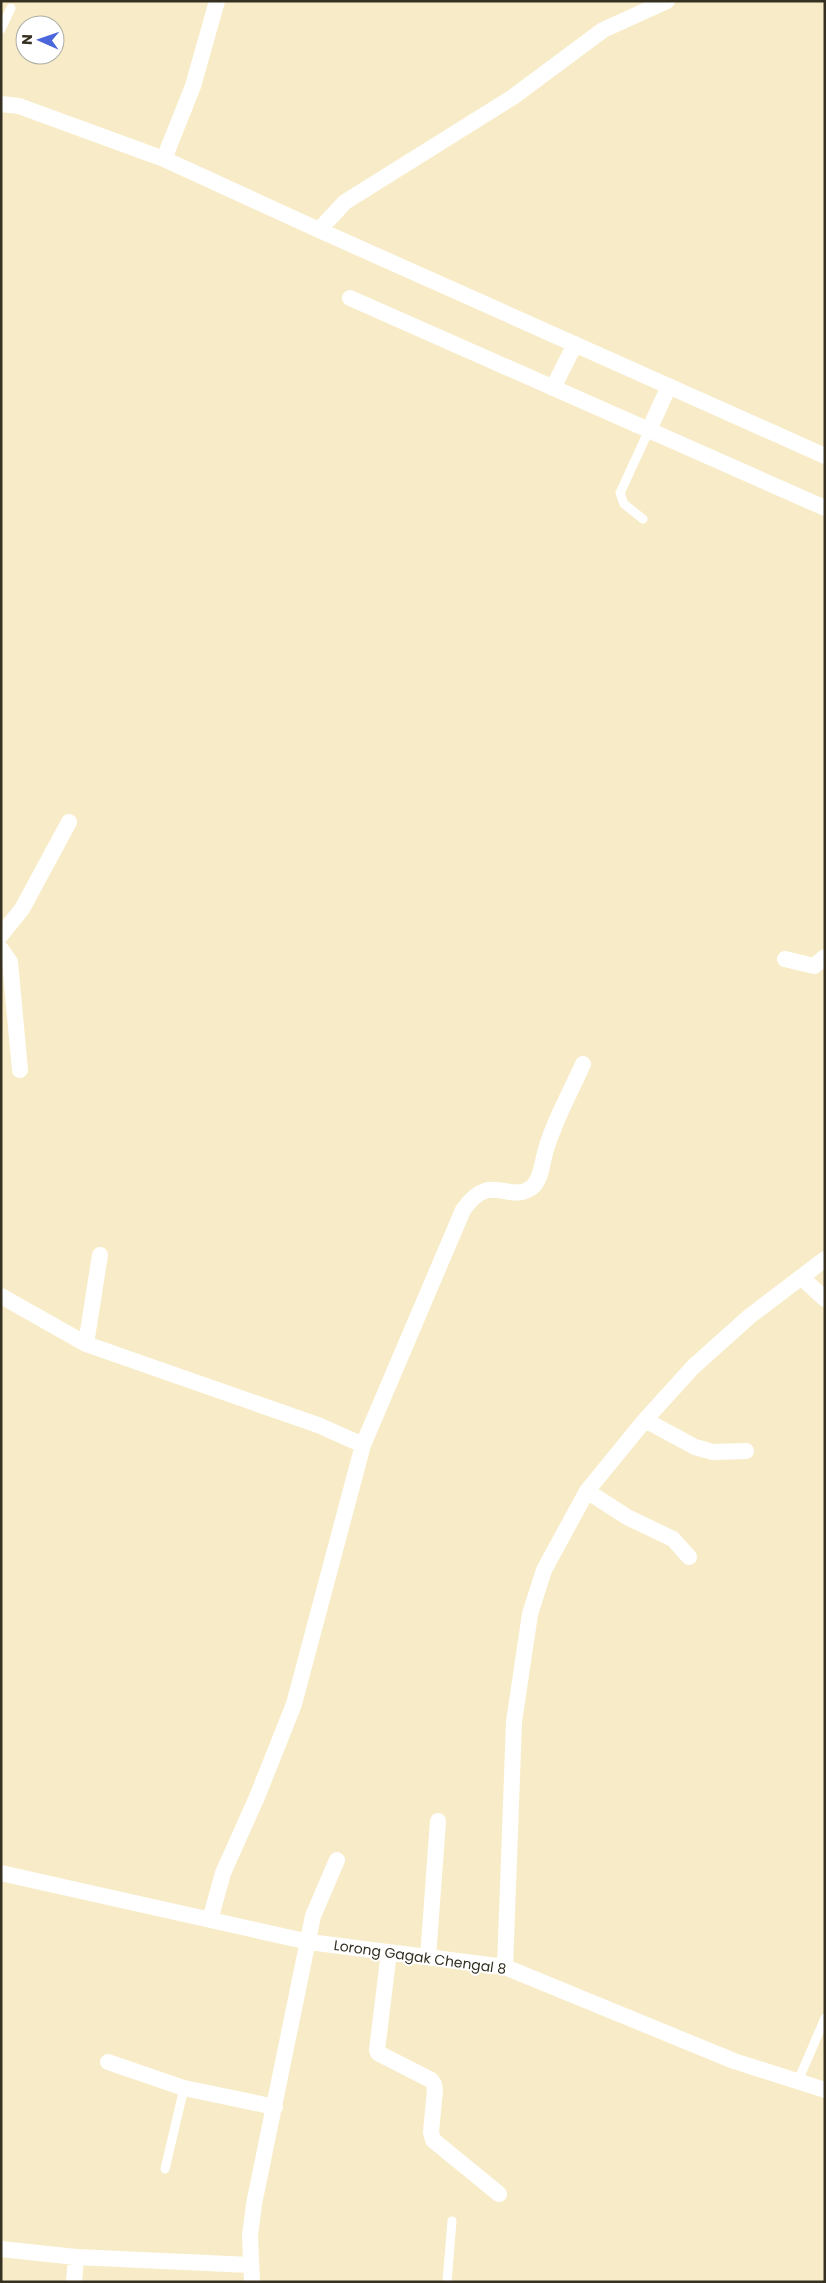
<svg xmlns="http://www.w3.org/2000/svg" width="826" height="2283" font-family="Poppins,sans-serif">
	<rect width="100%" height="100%" fill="#f8ecc8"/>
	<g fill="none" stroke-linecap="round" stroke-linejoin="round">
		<!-- lane -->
		<path stroke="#fff" stroke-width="9" d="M1,29l10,-21
			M643,519l-19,-15 -4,-11 29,-63
			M798,2081l27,-63
			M165,2169l19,-81
			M447,2282l5,-61"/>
		<!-- street -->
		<path stroke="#fff" stroke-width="16" d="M1,104l18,2 145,53 155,71 506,226
			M164,159l29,-73 24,-85
			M319,230l26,-28 168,-105 90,-67 64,-29
			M350,298l475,210
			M553,388l22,-44
			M649,430l20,-44
			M1,935l21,-26 47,-87
			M1,949l9,13 10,108
			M785,959l29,7 11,-9
			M100,1255l-14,89 232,81 45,20 -69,259 -37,93 -34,76 -13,47
			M801,1277l24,22
			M1,1296l85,48
			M645,1420l50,27 18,5 33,-1
			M363,1445l100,-235c28,-40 45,-6 68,-22 10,-7 11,-24 14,-35 8,-30 25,-60 38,-89
			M587,1491l40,26 46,22 16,18
			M1,1873l308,69 196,25 229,94 91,29
			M389,1952l-12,98 1,3 53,27 3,4 1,6 -4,42 2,8 66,54
			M428,1957l10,-136
			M505,1967l9,-245 16,-108 14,-44 43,-79 58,-71 48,-53 57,-51 75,-57
			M108,2062l76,26 91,19
			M1,2249l75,8 174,8
			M74,2282l2,-25
			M252,2282l-2,-46 4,-32 59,-288 24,-56"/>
	</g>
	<g text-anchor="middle" stroke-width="4" stroke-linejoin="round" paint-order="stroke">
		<!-- street labels -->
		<g font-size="14" fill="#353022" stroke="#fff">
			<text transform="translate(420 1957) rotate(8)" y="5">Lorong Gagak Chengal 8</text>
		</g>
	</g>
	<!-- border -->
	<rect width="826" height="2283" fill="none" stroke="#353022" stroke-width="5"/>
	<!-- north arrow -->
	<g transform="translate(40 40) rotate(272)"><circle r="24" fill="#ffffff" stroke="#aeaca7"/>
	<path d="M0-4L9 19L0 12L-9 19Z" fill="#4b67db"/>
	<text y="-8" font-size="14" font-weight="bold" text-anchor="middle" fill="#353022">N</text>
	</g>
</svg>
